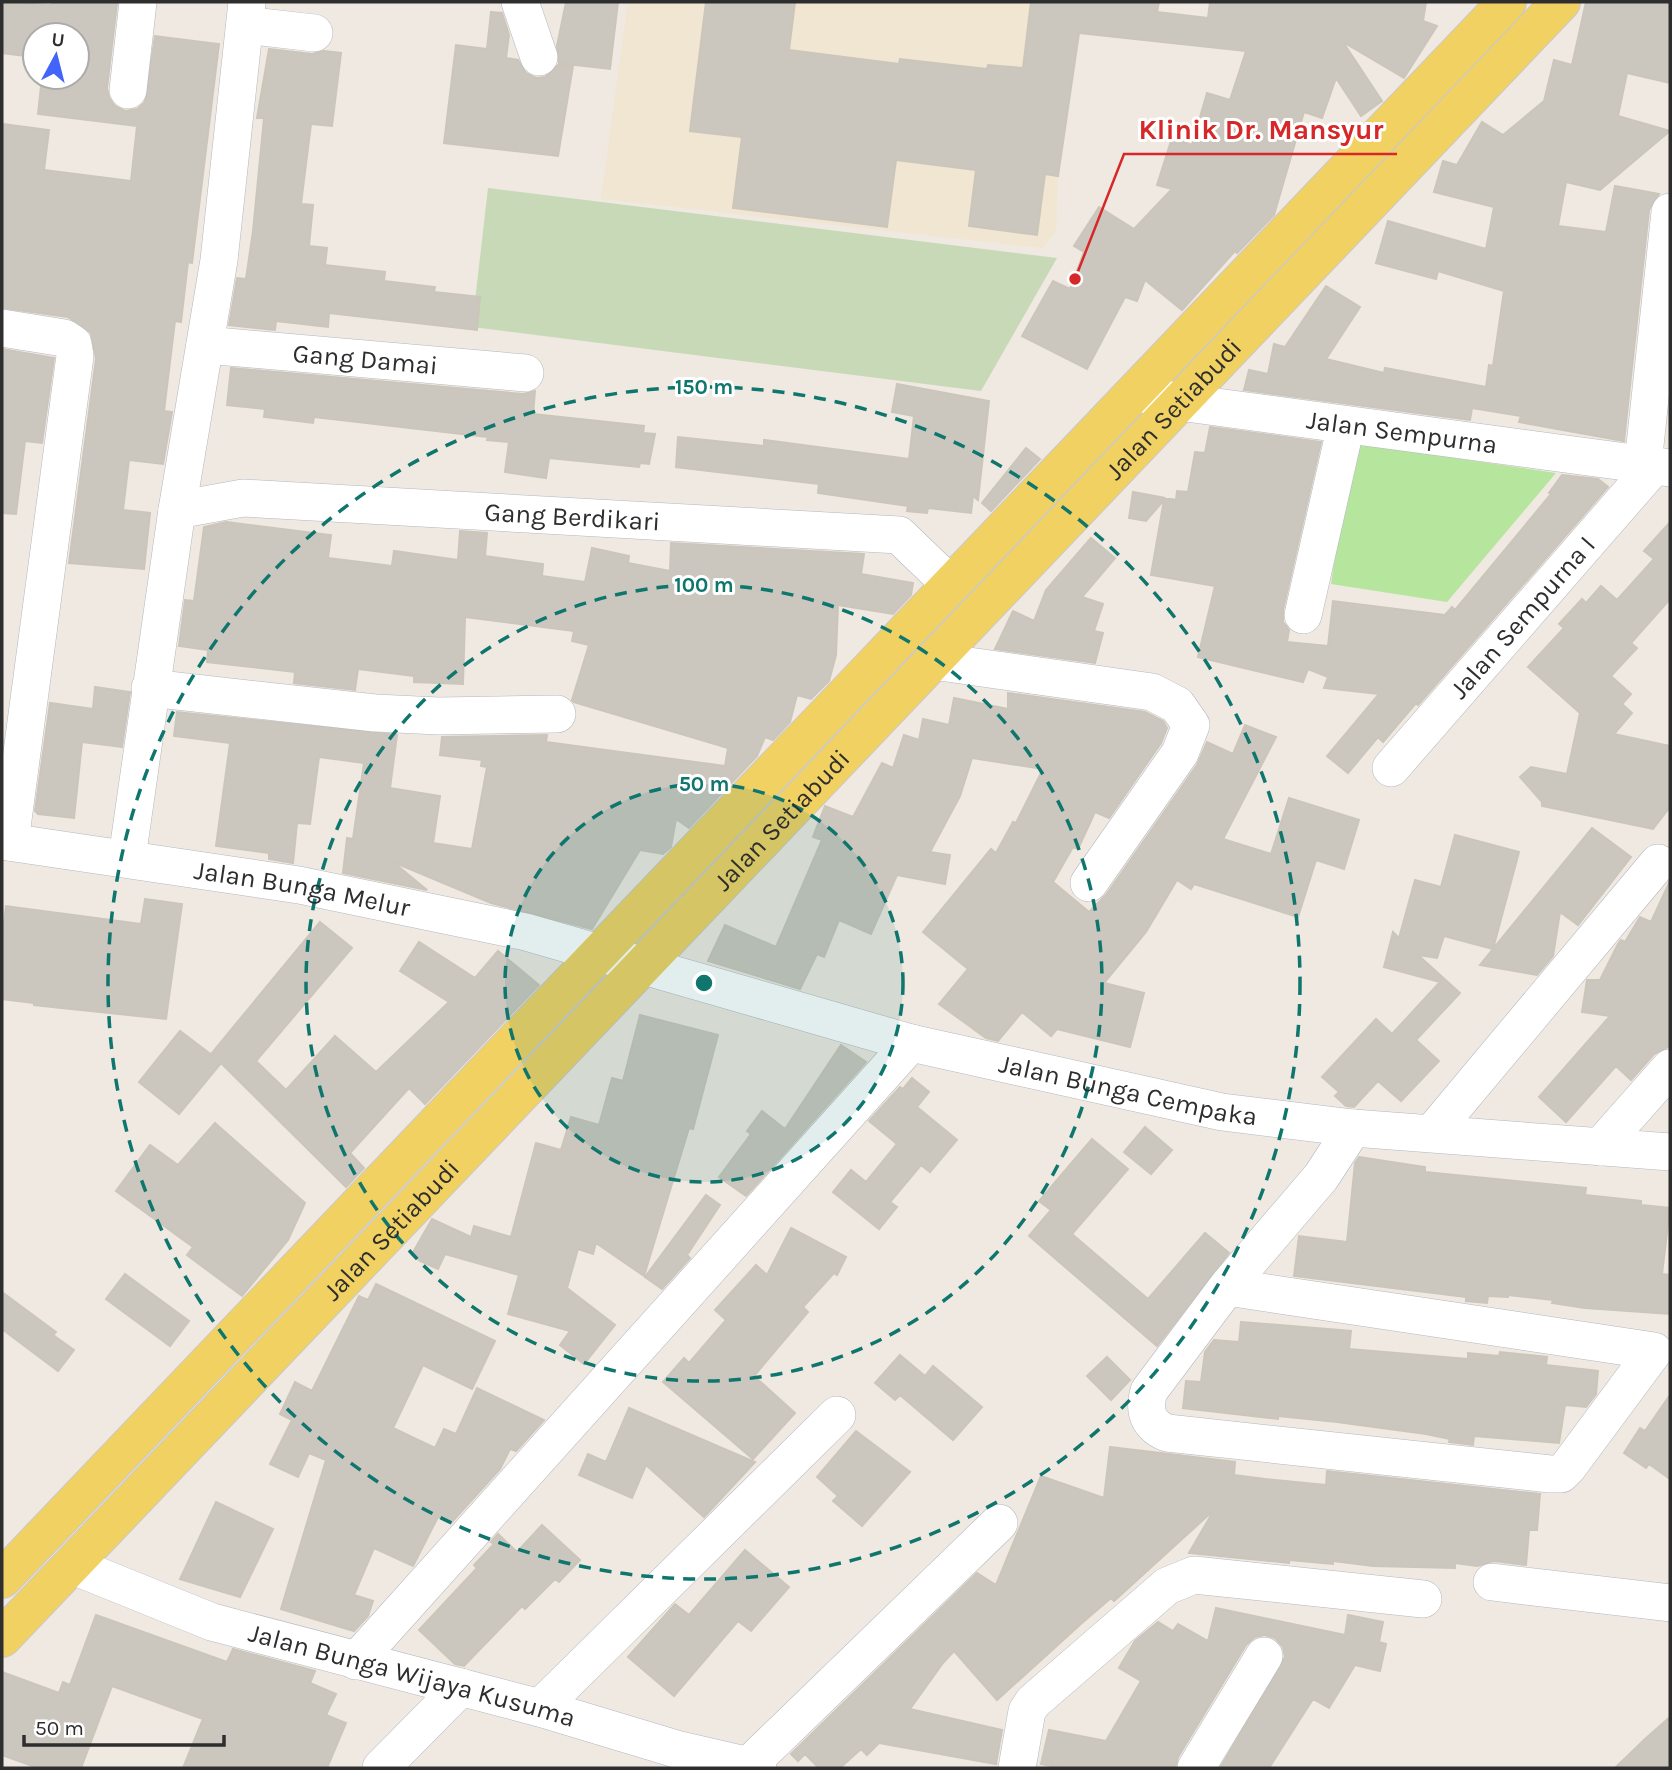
<svg xmlns="http://www.w3.org/2000/svg" width="1672" height="1770" font-family="Karla,sans-serif">
	<rect width="100%" height="100%" fill="#efe9e1"/>
	<!-- education -->
	<path fill="#f0e6d1" d="M628,2h455l-25,174 -2,56 -14,16 -441,-49z"/>
	<!-- green -->
	<path fill="#b6e59e" d="M1352,443l204,30 -109,129 -116,-18z"/>
	<!-- cemetery -->
	<path fill="#c8d9b8" d="M488,188l569,70 -76,133 -509,-64z"/>
	<!-- building -->
	<path fill="#cbc7bf" stroke="#cbc5ba" stroke-width="2" d="M2,2l49,3 1,-3 65,1 -10,85 2,10 6,8 10,5 12,-2 8,-7 10,-66 64,8 -27,219 -4,-1 -7,60 -6,-1 -11,90 8,1 -9,52 -34,-4 -6,50 27,3 -6,56 -75,-6 27,-204 -5,-26 -23,-16 -66,-9v-184l47,6 -5,40 87,11 6,-55 -99,-12 4,-37h35v-42h-42v22l-33,-4z
		M566,2h52l-8,67 -51,-6 -2,-17z
		M706,2h89l-6,48 110,14 1,-5 87,10 1,-4 35,3 8,-66h128l-2,10 51,6 2,-16h216l-3,19 14,5 -33,52 -61,-36 39,59 -21,15 -25,-38 -14,40 -18,-6 -30,103 -37,38 -2,-2 -53,59 -37,-30 -8,21 -12,-4 -38,72 -65,-33 31,-55 17,8 14,-37 -10,-6 25,-39 35,22 38,-40 -15,-4 15,-47 20,7 15,-52 23,7 16,-49 -167,-18 -21,143 -13,-2 -8,61 -68,-9 7,-56 -80,-10 -9,67 -154,-19 9,-71 -52,-6z
		M1586,2h84v81l-43,-10 -9,43 52,15 -70,59 -34,-8 -8,44 48,6 9,-46 44,8 -10,16 -25,231 -105,-19 2,-6 -49,-8 -2,12 -226,-30 5,-20 19,4 6,-30 11,3 41,-61 34,21 -34,52 58,14 1,-5 101,19 3,-22 4,1 11,-75 -66,-20 -2,8 -60,-16 12,-42 98,28 8,-42 -60,-15 9,-31 14,4 25,-43 21,13 41,-34 10,-41 18,5z
		M491,12l11,1 7,22 -3,23 12,2 8,13 10,5 9,-1 13,-12 15,1 -15,90 -114,-13 12,-98 31,4z
		M269,49l43,5 12,-3 17,2 -9,73 -21,-2 -10,80 12,1 -4,41 18,2 -2,17 60,7 -1,9 51,6 -1,5 46,5 -3,33 -148,-17 -1,14 -52,-6 -1,9 -46,-5 8,-47 9,1 7,-48 11,-113h-7z
		M2,349l52,9 -12,85 -17,-2 -9,73 -14,-1z
		M231,368l292,26 12,-3 -2,23 111,12 -1,7 12,1 -6,30 -9,-1 -1,4 -90,-9 -3,20 -41,-6 4,-30 -22,-2 1,-3 -174,-20 -1,6 -49,-6 1,-8 -38,-4z
		M897,384l92,17 -11,99 -5,-4 -2,17 -43,-5 -1,5 -20,-2 1,-5 -90,-13 1,-9 -143,-17 2,-30 86,9v-6l145,19 5,-43 -22,-4z
		M1210,427l111,15 -38,168v12l6,8 -2,12 41,4 5,-45 112,14 7,-8 3,3 96,-116 -2,-1 13,-18 36,4 10,8 -190,218 -2,-2 -33,39 -5,-5 -30,36 -21,-17 52,-62 -55,-6 4,-11 -20,-8 -5,13 -105,-25 17,-71 -64,-11 13,-75 -18,21 -17,-3 4,-26 43,8 1,-9 11,1 7,-40 10,1z
		M1026,448l14,11 -49,52 -9,-8z
		M226,522l105,13 -3,23 64,8 2,-15 64,9 2,-29 27,2 -2,23 58,8 -1,12 43,6 7,-34 37,8 -1,7 42,8 1,-28 193,11 -3,20 52,9 -2,12 -18,19 -55,-9 -2,50 -7,26 -18,18 -14,-4 -7,27 -17,18 -8,-3 -8,19 -68,72 -13,-9 -5,28 -8,7 -23,-4 -48,79 -101,-26 -98,-41 34,28 -84,-17 4,-35 6,1 11,-76 -45,-6 -9,67 -13,-1 -4,40 -24,-4v-6l-53,-7 14,-103 -56,-7 3,-24 220,23 -7,53 50,8 -7,47 39,6 15,-82 -6,-1 1,-6 -42,-5 2,-18 105,-2 -1,7 179,24 3,-18 -154,-46 -2,-2 17,-55 -17,-4 2,-10 -109,-14 -2,67 -49,-2v-6l-56,-7 -3,21 -61,-7 1,-11 -88,-10 1,-12 -29,-4 6,-46 9,1 10,-74z
		M1670,522v77l-39,44 6,5 -26,28 20,18 -9,10 10,9 -18,21 56,12v61l-17,22 -111,-23v-4l-22,-25 11,-10 36,7 13,-61 -52,-46 36,-39 -5,-4 23,-25 4,4 15,-17 16,14 37,-41 -10,-8z
		M1091,538l24,20 -33,39 21,7 -9,27 9,2 -8,30 -100,-14 18,-38 21,10 12,-31z
		M95,687l35,5 -8,55 -40,-5 -8,76 -36,-4 -3,-3 15,-108 43,6z
		M1008,693l137,19 18,9 4,7 -6,15 -52,75 -14,-6 -17,37 -5,-2 -20,35 36,30 17,-17 91,-130 10,-23 26,12 12,-29 31,12 -53,102 48,15 18,-56 70,22 -15,49 -28,-9 -18,57 -104,-33 -3,5 -14,-9 -31,52 -42,51 40,10 -14,54 -73,-18 -6,7 -29,-24 -24,29 -12,-3 -47,-34 29,-35 -45,-37 68,-83 5,4 17,-31 3,1 27,-54 -71,-11 -12,38 -30,56 20,3 -5,29 -48,-9 -26,59 -32,-14 -15,37 -7,-3 -17,35 -92,-28 17,-36 51,22 46,-107 -9,-3 12,-31 28,11 29,-54 11,5 11,-33 15,5 4,-21 26,6 5,-27 54,11z
		M1592,828l39,29 -53,68 -18,-13 -7,44 -16,19 -57,-10 13,-16 -49,-13 -7,22 -19,-3 42,38 -44,47 23,21 -38,40 -23,-20 -24,26 -8,-1 -11,-10 4,-4 -17,-15 54,-58 16,15 48,-52 -56,-15 9,-35 6,6 16,-58 26,7 14,-52 64,17 -26,97z
		M1670,881v165l-16,8 -23,26 -15,-14 -50,56 -27,-25 71,-81 -28,-4 5,-32h13l18,-36 3,-4 4,2 15,-25 11,5z
		M145,899l37,5 -16,115 -132,-14v-2l-32,-4v-61l4,-32 135,18z
		M320,922l32,26 -96,113 30,29 49,-54 41,36 73,-70 -49,-31 19,-29 56,36 23,-27 41,34 -114,119 -16,-16 -59,65 14,15 -18,19 -125,-124 -42,51 -40,-32 41,-51 37,28 -6,-5z
		M640,1015l78,20 -25,94 -4,-1 -45,148 -48,-33 -3,11 -15,-5 -11,39 48,37 -31,39 -24,-19 10,-14 -62,-17 11,-39 -74,-21 -7,15 -18,-8 -8,-7 20,-35 39,18 3,-11 37,11 25,-94 25,7 10,-33 28,8 13,-47 11,3z
		M841,1045l25,17 -120,134 -27,-19 32,-43 -4,-3 15,-20 23,18z
		M912,1078l17,14 -12,15 40,33 -27,32 -9,-7 -31,37 7,5 -18,22 -46,-37 18,-22 15,12 31,-38 -28,-23 31,-34 3,2z
		M215,1123l90,80 -17,37 -46,56 -55,-41 6,-8 -77,-56 34,-46 28,20z
		M1145,1127l27,23 -21,24 -27,-22z
		M1092,1139l36,30 -56,65 76,65 57,-66 24,20 -72,93 -128,-110 22,-26 -12,-9z
		M1359,1157l66,10v5l161,16 -1,7 56,6v4l29,3 -8,66 8,1v39l-85,-6 -33,-5 1,-3 -45,-5v2l-20,-1 -1,7 -21,-2v-4l-172,-21 5,-40 48,6 8,-79z
		M706,1195l14,10 -33,50 3,3 -28,31 -17,-12z
		M791,1228l55,29 -9,18 -3,-2 -31,34 5,5 -54,64 41,37 -42,46 -90,-77 21,-24 5,5 37,-43 -11,-10 41,-45 11,10z
		M125,1274l64,47 -19,25 -64,-47z
		M376,1284l119,57 -23,48 -49,-24 -30,63 42,20 9,-19 12,5 21,-46 67,32 -28,31 -6,-2 -10,20 -49,54 -13,-6 -25,49 -39,-18 -20,47 19,6 -5,15 -14,15 -73,-22 45,-149 -17,-7 -11,24 -28,-13 22,-44 -12,-6 15,-32 17,9 47,-95 9,4z
		M2,1292l54,40 -3,3 21,15 -16,21 -56,-42z
		M1241,1322l110,9 -2,18 119,10v-6l31,3 1,-4 47,5 -1,8 52,6 -2,23 -10,13 -21,-2 -6,38 -85,-7 -1,9 -24,-3 1,-3 -24,-5 -89,-12 -59,-6v3l-95,-11 3,-27 15,1 4,-30 9,-12 25,2z
		M900,1355l25,21 8,-10 49,41 -29,33 -53,-45 -5,5 -20,-17z
		M1107,1357l23,23 -19,20 -24,-24z
		M1670,1395v84l-21,-15 -3,4 -22,-15 16,-25 5,3z
		M629,1408l126,54 -51,55 -58,-52 -14,33 -53,-23 9,-21 18,8z
		M856,1431l54,41 -48,54 -29,-25 5,-5 -21,-19z
		M1110,1447l125,15 -1,13 31,4 61,6 1,-14 213,23 -3,36h-8l-3,35 -32,-4 -17,5 -22,-3v5l-82,-2 -40,-5v3l-44,-4v3l-100,-10 25,-43 -100,91 -3,-3 -29,25 -85,77 -43,-49 -11,12 -33,46 92,21 -6,34 -117,-21 -12,12 -6,-6 -21,19h-21l-14,-14 -7,7 -7,-7 186,-181 19,12 45,-109 63,22z
		M216,1502l57,27 -33,68 -60,-18z
		M542,1525l38,35 -21,22 -4,-3 -30,30 -3,-3 -58,60 -9,-2 -36,-34 58,-62 -3,-3 20,-21 -3,-2 7,-8 19,18z
		M745,1550l44,37 -38,44 -13,-10 -64,75 -46,-39 47,-53 14,11z
		M1216,1608l129,27 3,-20 35,7 -4,20 7,2 -6,27 -25,-6 -26,43 -16,-9 -44,69h-49l65,-111 -2,-10 -8,-9 -10,-3 -10,2 -9,8 -68,112 -3,11h-114l-20,-4 8,-34 57,11 35,-60 -22,-13 16,-27 23,-19 15,9 5,-7 30,17z
		M96,1615l131,47 6,-13 82,22 -5,12 26,11 -10,21 20,8 -19,45h-144l20,-49 -91,-33 -31,82h-43l-36,-13v-83l57,21 4,-11 7,3z
		M1670,1717v51h-55l30,-29z"/>
	<g fill="none" stroke-linecap="round" stroke-linejoin="round">
		<defs>
			<g id="minor">
				<path d="M520,2l19,55"/>
				<path d="M245,25l69,8"/>
				<path d="M128,90l10,-88"/>
				<path d="M2,328l62,10 9,6 2,12 -65,486"/>
				<path id="s1" d="M205,345l320,28"/>
				<path id="s2" d="M1135,392l44,10 491,66"/>
				<path d="M1643,464l27,-252"/>
				<path id="s3" d="M177,510l66,-12 656,37 52,50"/>
				<path d="M1303,615l43,-190"/>
				<path d="M933,661l219,31 25,13 14,20 -11,28 -91,130"/>
				<path d="M150,688l225,25 64,3 118,-2"/>
				<path id="s4" d="M1391,768l263,-302"/>
				<path id="s5" d="M2,841l297,44 227,47 385,111 311,69 131,16 317,24"/>
				<path d="M127,858l50,-348 42,-250 28,-258"/>
				<path d="M1432,1133l226,-270"/>
				<path d="M1600,1147l70,-79"/>
				<path d="M1227,1287l427,64 -86,116 -7,7h-11l-383,-41c-19,-8 -24,-22 -18,-42l78,-104 94,-110 32,-49"/>
				<path id="s6" d="M71,1565l141,57 328,86 136,41 82,19"/>
				<path d="M1492,1582l178,21"/>
				<path d="M356,1661l555,-618"/>
				<path d="M540,1708l297,-293"/>
				<path d="M381,1768l80,-81"/>
				<path d="M746,1768l253,-245"/>
				<path d="M1017,1768l10,-57 6,-9 134,-116 27,-11 229,24"/>
				<path d="M1196,1768l68,-112"/>
			</g>
			<g id="major">
				<path d="M2,1579l1505,-1577"/>
				<path id="s7" d="M2,1638l1559,-1636"/>
			</g>
		</defs>
		<!-- minor casing -->
		<use href="#minor" stroke="#b4b7c1" stroke-width="38"/>
		<!-- major casing -->
		<use href="#major" stroke="#c9c9c9" stroke-width="40"/>
		<!-- minor -->
		<use href="#minor" stroke="#fff" stroke-width="37"/>
		<!-- major -->
		<use href="#major" stroke="#f2d163" stroke-width="38"/>
	</g>
	<!-- distance rings -->
	<circle cx="704" cy="983" r="199" fill="#0f766e" fill-opacity=".12"/>
	<g fill="none" stroke="#0f766e" stroke-width="3.5" stroke-dasharray="12 9">
		<circle cx="704" cy="983" r="199"/>
		<circle cx="704" cy="983" r="398"/>
		<circle cx="704" cy="983" r="596"/>
	</g>
	<g text-anchor="middle" stroke-width="6" stroke-linejoin="round" paint-order="stroke">
		<!-- street labels -->
		<g font-size="26" fill="#2e2e2e" stroke="#fff">
			<text dy="9" stroke="none"><textPath href="#s1" startOffset="161">Gang Damai</textPath></text>
			<text dy="9" stroke="none"><textPath href="#s7" startOffset="1698">Jalan Setiabudi</textPath></text>
			<text dy="9" stroke="none"><textPath href="#s2" startOffset="270">Jalan Sempurna</textPath></text>
			<text dy="9" stroke="none"><textPath href="#s3" startOffset="397">Gang Berdikari</textPath></text>
			<text dy="9" stroke="none"><textPath href="#s4" startOffset="200">Jalan Sempurna I</textPath></text>
			<text dy="9" stroke="none"><textPath href="#s7" startOffset="1130">Jalan Setiabudi</textPath></text>
			<text dy="9" stroke="none"><textPath href="#s5" startOffset="304">Jalan Bunga Melur</textPath></text>
			<text dy="9" stroke="none"><textPath href="#s5" startOffset="1155">Jalan Bunga Cempaka</textPath></text>
			<text dy="9" stroke="none"><textPath href="#s7" startOffset="564">Jalan Setiabudi</textPath></text>
			<text dy="9" stroke="none"><textPath href="#s6" startOffset="359">Jalan Bunga Wijaya Kusuma</textPath></text>
		</g>
	</g>
	<circle cx="704" cy="983" r="10" fill="#0f766e" stroke="#fff" stroke-width="3.5"/>
	<g font-size="21" text-anchor="middle" font-weight="bold" fill="#0f766e" stroke="#fff" stroke-width="6" stroke-linejoin="round" paint-order="stroke">
		<text x="704" y="394">150 m</text>
		<text x="704" y="592">100 m</text>
		<text x="704" y="791">50 m</text>
	</g>
	<!-- callouts -->
	<path fill="none" stroke="#d62828" stroke-width="2.5" d="M1075 279L1124 154H1397"/>
	<circle fill="#d62828" stroke="#fff" stroke-width="2.5" cx="1075" cy="279" r="7"/>
	<g font-size="28" text-anchor="middle" font-weight="bold" fill="#d62828" stroke="#fff" stroke-width="6" stroke-linejoin="round" paint-order="stroke">
		<text x="1261" y="139">Klinik Dr. Mansyur</text>
	</g>
	<!-- border -->
	<rect width="1672" height="1770" fill="none" stroke="#2e2e2e" stroke-width="7"/>
	<!-- north arrow -->
	<g transform="translate(56 56) rotate(7)"><circle r="33" fill="#ffffff" stroke="#ababab" stroke-width="2"/>
	<path d="M0-5L12 26L0 18L-12 26Z" fill="#4264fb"/>
	<text y="-10" font-size="19" font-weight="bold" text-anchor="middle" fill="#2e2e2e">U</text>
	</g>
	<!-- scale -->
	<path d="M24 1735v10h200v-10" fill="none" stroke="#2e2e2e" stroke-width="3.5"/>
	<text x="35" y="1735" font-size="21" fill="#2e2e2e" stroke="#ffffff" stroke-width="5" paint-order="stroke">50 m</text>
</svg>
